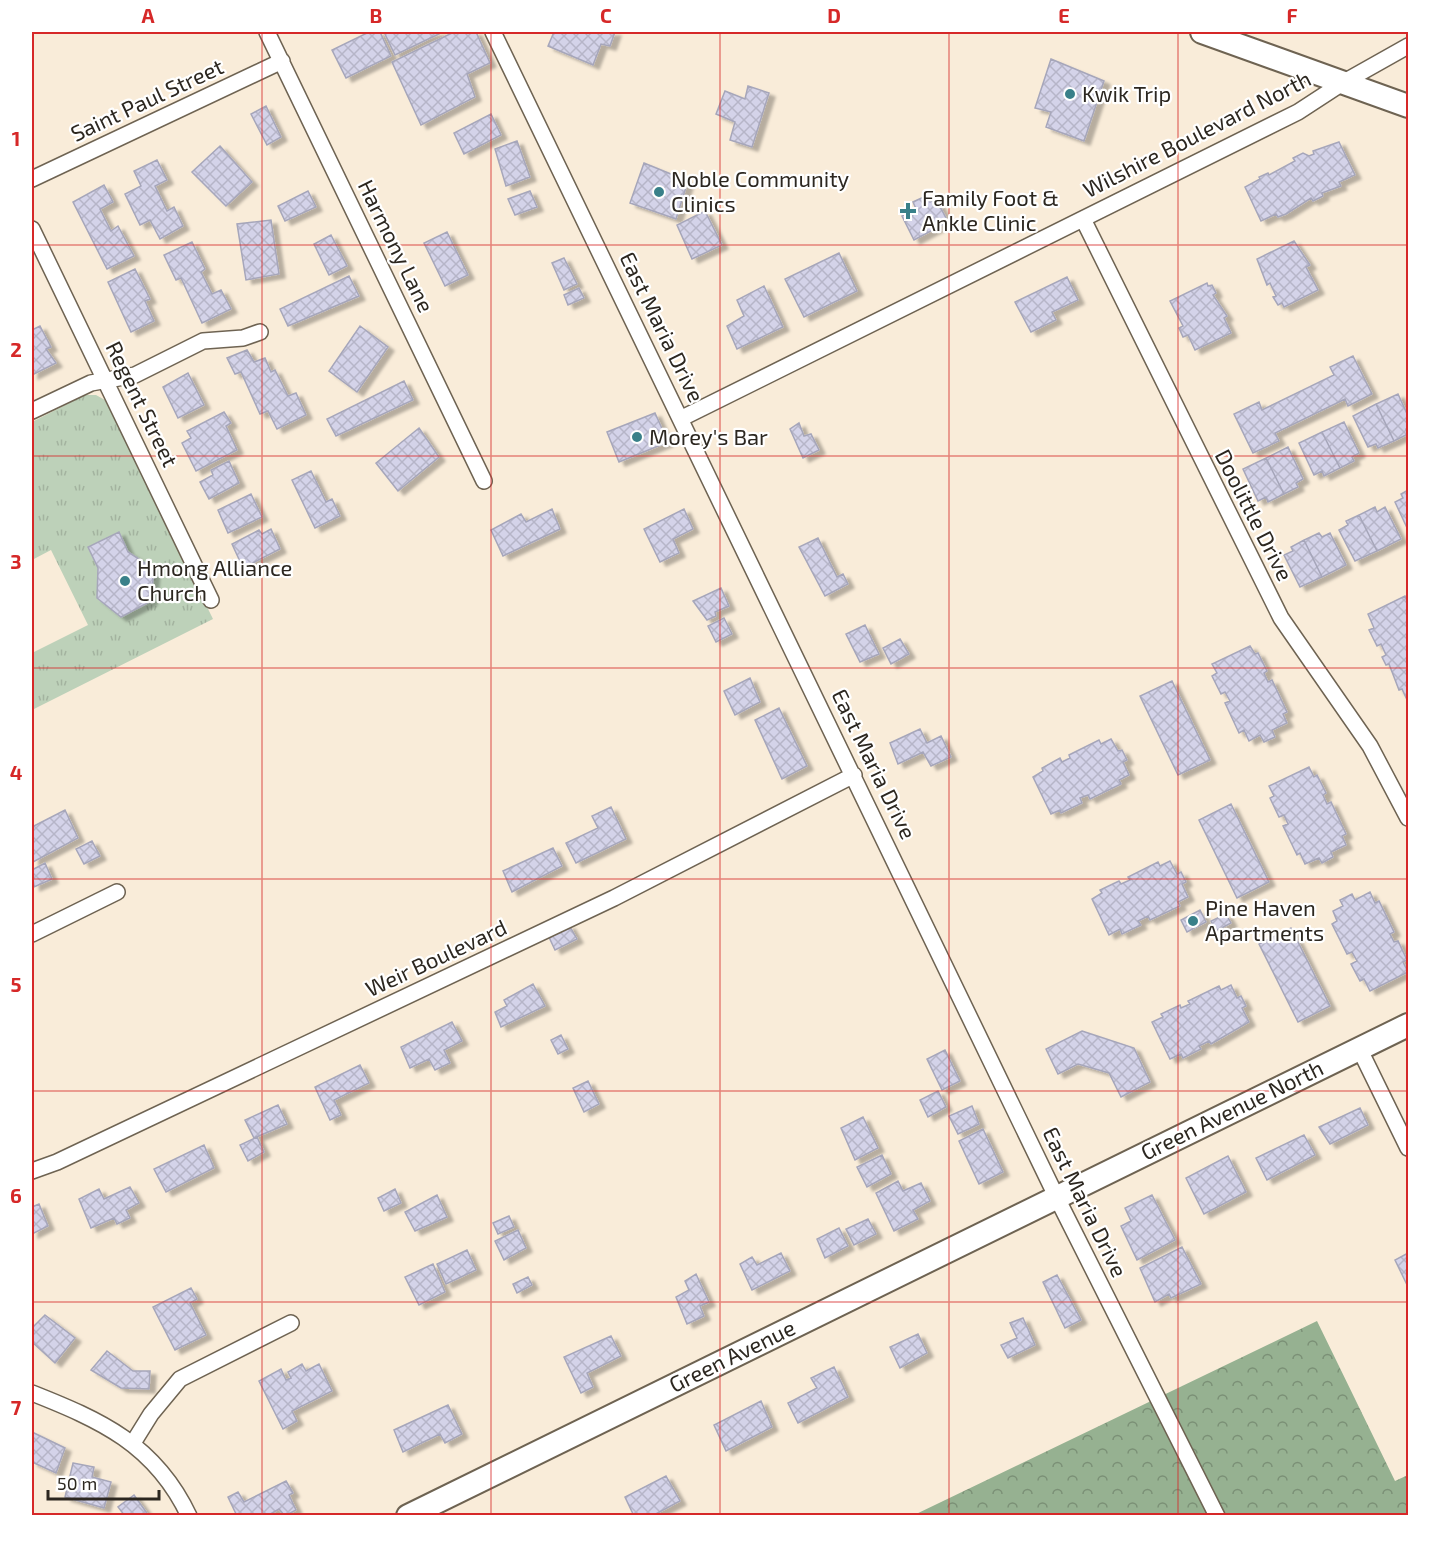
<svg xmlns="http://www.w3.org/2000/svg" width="1440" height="1547" font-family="'Exo 2',sans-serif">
	<defs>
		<pattern id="grass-tufts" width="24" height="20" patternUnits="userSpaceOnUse" patternTransform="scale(1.5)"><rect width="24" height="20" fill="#bdd1b9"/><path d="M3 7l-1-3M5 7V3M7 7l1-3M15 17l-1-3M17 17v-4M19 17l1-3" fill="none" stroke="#a3b39f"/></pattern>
		<pattern id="forest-crowns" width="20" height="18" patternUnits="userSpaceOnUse" patternTransform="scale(1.5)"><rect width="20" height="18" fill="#96b191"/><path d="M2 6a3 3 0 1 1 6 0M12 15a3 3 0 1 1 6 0" fill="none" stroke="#7b9076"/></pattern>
		<pattern id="building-cross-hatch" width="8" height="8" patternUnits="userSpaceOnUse" patternTransform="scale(1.5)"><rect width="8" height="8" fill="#d4d3e9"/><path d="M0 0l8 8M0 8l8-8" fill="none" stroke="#b6b5c8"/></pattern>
		<filter id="shadow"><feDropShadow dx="6" dy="4" stdDeviation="1.5" flood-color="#0004"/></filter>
	</defs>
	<rect width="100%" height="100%" fill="#f9ecd9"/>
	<!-- grass -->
	<path fill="url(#grass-tufts)" fill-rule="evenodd" d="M85,395h11l9,5 108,219 -181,91v-57l56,-28 -37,-75 -19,10v-138zM119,533l9,19 26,17 -3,32 -30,15 -24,-18 1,-30 -10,-21z"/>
	<!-- forest -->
	<path fill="url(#forest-crowns)" d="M1317,1321l78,160 13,-6v40l-496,1z"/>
	<!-- building -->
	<path fill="url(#building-cross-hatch)" stroke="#a6a6ba" stroke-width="1.5" filter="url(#shadow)" d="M369,32h11l11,24 -45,22 -14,-28z
		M384,32h59l-48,23z
		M454,32h22l14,31 -23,11 8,23 -54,28 -29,-63z
		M554,32h61l-5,14 -9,-2 -8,21 -45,-19z
		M1051,59l53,22 -20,60 -38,-14 5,-15 -16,-4z
		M748,86l21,7 -17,54 -22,-7 5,-18 -19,-8 9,-23 20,8z
		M266,106l15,31 -14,8 -16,-31z
		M491,114l10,21 -37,19 -10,-21z
		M517,141l13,36 -24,9 -11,-37z
		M1339,142l16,33 -16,7 2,4 -19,7 1,3 -10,5 -2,-3 -25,16 -8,3 -2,-3 -15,7 -16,-34 15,-8 -1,-2 9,-4 1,2 26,-14 -2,-3 10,-5 6,3 5,-2 -1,-3z
		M220,146l32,36 -26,24 -34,-34z
		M157,160l10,20 -12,6 12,25 7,-4 9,19 -23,13 -10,-19 -10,5 -15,-31 16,-8 -7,-15z
		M644,163l44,18 -12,38 -46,-16z
		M104,185l9,17 -13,7 11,22 7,-5 16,30 -27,13 -34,-67z
		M308,191l8,16 -31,14 -7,-15z
		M530,191l7,16 -22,8 -7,-16z
		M926,196l4,6 6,-3 12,23 -34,18 -12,-24 14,-7 -3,-7z
		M705,211l17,34 -30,14 -15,-34z
		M271,220l8,54 -33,6 -9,-56z
		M447,232l21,43 -23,11 -21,-43z
		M331,235l16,31 -18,9 -15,-31z
		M1294,241l16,24 -4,2 12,23 -34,17 -2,-4 -4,2 -5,-8 3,-1 -6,-13 -3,2 -10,-26z
		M192,242l13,27 -4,3 11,22 9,-4 10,19 -29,14 -21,-45 -5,2 -12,-25z
		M839,253l18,38 -53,26 -19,-38z
		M564,258l13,26 -13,6 -12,-27z
		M135,269l15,30 -5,2 9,20 -23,11 -23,-50z
		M349,276l10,20 -71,30 -8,-17z
		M1067,277l11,23 -26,12 4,8 -25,12 -16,-30z
		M1207,283l1,3 4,-1 4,8 -3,2 14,21 -3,2 7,15 -36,17 -7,-15 -5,2 -4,-9 4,-2 -13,-25z
		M764,286l19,41 -46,22 -10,-23 17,-10 -7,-16z
		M579,288l5,10 -16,7 -4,-10z
		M40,326l11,21 -5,2 10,14 -24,12v-45z
		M360,326l28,21 -31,45 -28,-21z
		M247,350l7,12 11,-4 6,14 4,-2 13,26 8,-3 10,22 -29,14 -9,-18 -8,3 -19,-42 -6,2 -8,-16z
		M1353,356l19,38 -24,12 -3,-7 -70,34 4,8 -26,12 -19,-39 25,-12 3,8 72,-35 -4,-8z
		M188,373l16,32 -26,13 -15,-31z
		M404,381l9,19 -77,36 -9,-17z
		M1398,394l10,22v12l-2,1 2,5 -14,7 -18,-37z
		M1376,404l18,37 -16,7 -2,-4 -8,3 -15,-31z
		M224,412l7,11 -5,3 11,24 -41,21 -14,-28 9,-5 -4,-7z
		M655,413l13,29 -49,20 -12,-30z
		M1344,422l15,31 -7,4 2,4 -14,7 -18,-36z
		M799,423l5,13 7,-2 8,16 -16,8 -13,-29z
		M419,428l20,29 -41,34 -22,-28z
		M1322,432l18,36 -16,8 -2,-5 -8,4 -15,-32z
		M1288,447l15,32 -7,4 2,4 -14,7 -18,-36z
		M1266,458l18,36 -16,8 -2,-5 -8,4 -15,-32z
		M229,461l10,22 -30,16 -9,-17 13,-7 -2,-5z
		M311,471l15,31 6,-3 8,17 -25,12 -23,-48z
		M1408,490v40l-13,-28 8,-4 -2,-4z
		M251,494l11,23 -34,16 -10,-23z
		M1375,507l2,5 8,-5 16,32 -24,12 -18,-36z
		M552,509l8,20 -57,27 -12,-26 30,-16 5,8z
		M684,509l9,20 -20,10 6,14 -19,9 -16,-33z
		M1359,515l18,36 -22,10 -16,-31 9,-5 -2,-4z
		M271,529l9,20 -37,19 -11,-24 27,-14 3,4z
		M119,532l9,20 26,17 -3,32 -30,16 -24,-19 1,-30 -10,-21z
		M1319,533l3,4 8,-4 16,32 -24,12 -18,-37z
		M818,538l19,39 6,-3 5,10 -23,12 -26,-49z
		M1304,540l18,37 -22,10 -16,-32 9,-4 -2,-4z
		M721,588l8,18 -14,6 1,4 -9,4 -14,-19z
		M1405,596l3,7v99l-6,-13 -3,1 -10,-26 -3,1 -4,-8 4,-2 -5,-11 -4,2 -8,-16 5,-2 -6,-14z
		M724,618l8,16 -16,8 -8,-16z
		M865,625l14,29 -19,8 -14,-28z
		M900,639l9,15 -18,10 -8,-16z
		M1250,646l5,8 3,-1 9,18 -3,2 4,9 4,-2 15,32 -4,2 4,9 -15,7 3,7 -11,5 -4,-7 -11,6 -5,-11 -5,3 -14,-30 5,-2 -5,-9 -4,2 -9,-18 5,-3 -5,-9z
		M750,678l10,24 -25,13 -11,-24z
		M1172,681l38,79 -32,15 -38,-79z
		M779,708l28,58 -25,13 -27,-59z
		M920,729l7,14 14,-7 10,21 -20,9 -8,-14 -25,12 -8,-21z
		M1111,739l7,12 4,-1 5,10 -4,2 6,13 -10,5 2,4 -31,15 -2,-4 -8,3 2,5 -21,10 -1,-3 -9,4 -18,-37 10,-6 -1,-3 18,-10 2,4 8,-4 -1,-3 30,-15 2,4z
		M1309,767l5,10 3,-2 9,18 -3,2 4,9 4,-2 15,32 -4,2 4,9 -15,7 2,5 -11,6 -3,-5 -14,6 -5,-11 -3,2 -14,-29 5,-2 -4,-9 -5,2 -9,-19 4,-2 -5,-10z
		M1231,804l38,78 -32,16 -38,-78z
		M611,807l15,32 -50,24 -10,-20 32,-15 -6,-12z
		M65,810l13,28 -45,24 -1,-35z
		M92,841l8,15 -16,8 -8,-15z
		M553,848l9,18 -50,26 -9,-21z
		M1170,861l7,13 4,-2 5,10 -4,2 6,13 -10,5 2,4 -30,14 -2,-4 -10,5 3,4 -19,9 -2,-5 -11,6 -17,-36 10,-6 -2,-3 19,-9 2,3 9,-4 -2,-3 30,-15 2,4z
		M45,863l7,16 -18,8 -2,-17z
		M1370,892l5,11 4,-2 15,31 -4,2 4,8 4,-1 9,19 -4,2 5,10 -38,19 -6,-12 -4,2 -9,-17 6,-3 -5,-9 -5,2 -15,-30 5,-3 -4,-10 10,-5 -3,-6 12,-6 3,6z
		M1200,910l6,12 -19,10 -6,-12z
		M1226,914l5,9 -15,8 -5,-10z
		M569,925l8,14 -22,11 -7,-15z
		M1291,928l39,78 -32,16 -39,-78z
		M533,984l12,22 -44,21 -6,-15 12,-6 -3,-6z
		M1231,985l6,13 4,-2 5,10 -4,2 7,14 -38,22 -2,-3 -10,5 2,3 -18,9 -2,-4 -11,5 -18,-37 11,-5 -2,-3 19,-9 1,3 9,-4 -2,-3 31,-15 2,4z
		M452,1022l10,19 -18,9 6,13 -15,7 -6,-11 -19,9 -9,-21z
		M1082,1031l52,17 16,34 -29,15 -12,-24 -31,-9 -20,10 -12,-25z
		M561,1035l7,14 -10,5 -7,-14z
		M945,1050l15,31 -18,9 -15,-31z
		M360,1065l9,18 -35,17 7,15 -11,5 -15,-33z
		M588,1081l11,23 -15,8 -11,-24z
		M938,1091l8,16 -18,10 -8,-17z
		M278,1105l9,19 -33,14 -9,-18z
		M972,1106l7,18 -21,10 -9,-18z
		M1360,1108l8,17 -38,19 -11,-17z
		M863,1117l15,31 -23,12 -14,-32z
		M983,1129l20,43 -24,12 -20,-43z
		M1304,1135l11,20 -48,25 -11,-22z
		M257,1137l7,15 -16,9 -8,-16z
		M204,1145l10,23 -48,24 -12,-23z
		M882,1155l9,19 -24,13 -10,-20z
		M1228,1156l18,36 -42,22 -18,-36z
		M898,1181l5,10 18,-8 9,18 -17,9 5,9 -24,12 -18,-38z
		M130,1187l9,16 -13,7 4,8 -13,6 -3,-6 -23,10 -12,-29 20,-10 5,10z
		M395,1189l6,14 -17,8 -6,-13z
		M437,1195l10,22 -32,14 -10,-19z
		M1152,1195l23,45 -38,20 -16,-34 10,-5 -6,-13z
		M39,1204l9,22 -16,8v-27z
		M509,1216l5,11 -16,7 -5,-11z
		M868,1219l8,15 -22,11 -8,-16z
		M839,1228l9,18 -23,12 -8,-19z
		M518,1230l8,18 -22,12 -9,-19z
		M1182,1247l19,37 -30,14 -2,-4 -14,8 -15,-34z
		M467,1250l9,20 -30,14 -9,-20z
		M781,1253l9,18 -38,19 -12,-26 12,-7 5,8z
		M1408,1253v34l-13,-27z
		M433,1264l12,28 -26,13 -14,-28z
		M696,1274l13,28 -9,4 4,10 -17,8 -11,-27 13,-7 -4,-9z
		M1057,1275l24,45 -16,8 -22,-46z
		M528,1277l4,8 -15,8 -4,-9z
		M191,1288l6,11 -7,4 16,32 -31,15 -22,-43z
		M45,1315l30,23 -20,25 -23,-21v-14z
		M1023,1318l12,27 -27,13 -7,-13 16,-7 -7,-15z
		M918,1334l9,19 -27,15 -10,-21z
		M611,1336l10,20 -34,17 6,14 -12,6 -17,-36z
		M107,1351l26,20h17l-1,18 -28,-1 -30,-18z
		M302,1364l4,7 13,-7 13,27 -40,20 5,10 -14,8 -24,-48 22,-12 5,11 5,-2 -3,-6z
		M834,1367l14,30 -50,26 -10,-20 29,-15 -6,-10z
		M761,1401l11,26 -46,24 -12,-26z
		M448,1405l14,29 -17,9 -5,-9 -37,18 -9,-22z
		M32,1432l33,16 -9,25 -24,-11z
		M73,1463l21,4 -2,10 19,5 -7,26 -39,-11z
		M666,1476l14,25 -28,15h-18l-9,-19z
		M286,1481l7,12 -4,2 7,15 -11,6 -6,-7 -12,7h-30l-9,-19 10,-5 6,10z
		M134,1495l15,21h-24l-7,-9z"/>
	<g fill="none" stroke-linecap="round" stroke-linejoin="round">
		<defs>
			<path id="street" d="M267,32l217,449
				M493,32l563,1164 161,320
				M32,179l250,-118
				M1083,219l198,399 89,128 38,72
				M32,229l179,371
				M32,411l59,-28 44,-8 68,-34 40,-3 17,-6
				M682,418l616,-306 46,-30 64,-36
				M32,934l85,-42
				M1359,1048l49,100
				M32,1171l25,-9 557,-264 240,-123
				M32,1393c68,27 123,51 157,123
				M133,1443l18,-29 29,-35 111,-56"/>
			<path id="secondary" d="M1202,32l206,74
				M408,1516l1000,-491"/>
		</defs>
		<!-- street casing -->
		<use href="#street" stroke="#6e6352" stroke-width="18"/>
		<!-- secondary casing -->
		<use href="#secondary" stroke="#6e6352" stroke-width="26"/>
		<!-- street -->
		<use href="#street" stroke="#fff" stroke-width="15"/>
		<!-- secondary -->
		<use href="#secondary" stroke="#fff" stroke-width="22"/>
	</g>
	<!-- grid -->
	<path fill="none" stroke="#d62828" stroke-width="1.5" stroke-opacity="0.55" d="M262,32v1484M491,32v1484M720,32v1484M949,32v1484M1178,32v1484M32,245h1376M32,456h1376M32,668h1376M32,879h1376M32,1091h1376M32,1302h1376"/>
	<!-- markers -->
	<g fill="#398089" stroke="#fff" stroke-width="2">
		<circle cx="1070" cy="94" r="6"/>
		<circle cx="659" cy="192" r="6"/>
		<path d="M905 202h6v6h6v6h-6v6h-6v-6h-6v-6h6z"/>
		<circle cx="637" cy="437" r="6"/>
		<circle cx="125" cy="581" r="6"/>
		<circle cx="1193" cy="921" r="6"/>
	</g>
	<g text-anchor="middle" stroke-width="4.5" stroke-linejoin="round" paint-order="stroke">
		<!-- poi labels -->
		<g font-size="22" fill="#2c2720" stroke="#fff" text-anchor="start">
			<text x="1082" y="102">Kwik Trip</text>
			<text x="671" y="187">Noble Community<tspan x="671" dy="25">Clinics</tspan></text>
			<text x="922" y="206">Family Foot &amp;<tspan x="922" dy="25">Ankle Clinic</tspan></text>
			<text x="649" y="445">Morey's Bar</text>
			<text x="137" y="576">Hmong Alliance<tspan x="137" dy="25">Church</tspan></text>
			<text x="1205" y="916">Pine Haven<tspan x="1205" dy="25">Apartments</tspan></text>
		</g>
		<!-- street labels -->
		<g font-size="22" fill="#2c2720" stroke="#fff">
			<text transform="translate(147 100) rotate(-25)" y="8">Saint Paul Street</text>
			<text transform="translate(1197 134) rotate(-27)" y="8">Wilshire Boulevard North</text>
			<text transform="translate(396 246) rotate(64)" y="8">Harmony Lane</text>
			<text transform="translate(662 327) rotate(64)" y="8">East Maria Drive</text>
			<text transform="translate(142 404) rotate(64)" y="8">Regent Street</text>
			<text transform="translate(1254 515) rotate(63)" y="8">Doolittle Drive</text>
			<text transform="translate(874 764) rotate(64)" y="8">East Maria Drive</text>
			<text transform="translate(436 958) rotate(-25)" y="8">Weir Boulevard</text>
			<text transform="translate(1232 1110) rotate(-26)" y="8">Green Avenue North</text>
			<text transform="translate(1085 1202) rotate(64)" y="8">East Maria Drive</text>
			<text transform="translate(732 1356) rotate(-26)" y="8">Green Avenue</text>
		</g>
	</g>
	<!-- border -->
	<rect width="1440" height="1547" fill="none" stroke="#ffffff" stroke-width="66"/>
	<!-- scale -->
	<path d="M48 1490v9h111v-9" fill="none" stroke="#2c2720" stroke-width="3"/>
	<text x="57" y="1490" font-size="18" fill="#2c2720" stroke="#ffffff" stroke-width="4.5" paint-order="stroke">50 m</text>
	<rect x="33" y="33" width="1374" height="1481" fill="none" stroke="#d62828" stroke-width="2"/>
	<g font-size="20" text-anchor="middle" font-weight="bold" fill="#d62828">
		<text x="148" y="23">A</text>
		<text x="376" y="23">B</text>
		<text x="606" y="23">C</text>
		<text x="834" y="23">D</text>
		<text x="1064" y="23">E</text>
		<text x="1292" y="23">F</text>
		<text x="16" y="146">1</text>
		<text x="16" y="357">2</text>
		<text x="16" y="569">3</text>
		<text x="16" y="780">4</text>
		<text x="16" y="992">5</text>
		<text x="16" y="1203">6</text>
		<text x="16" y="1415">7</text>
	</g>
</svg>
